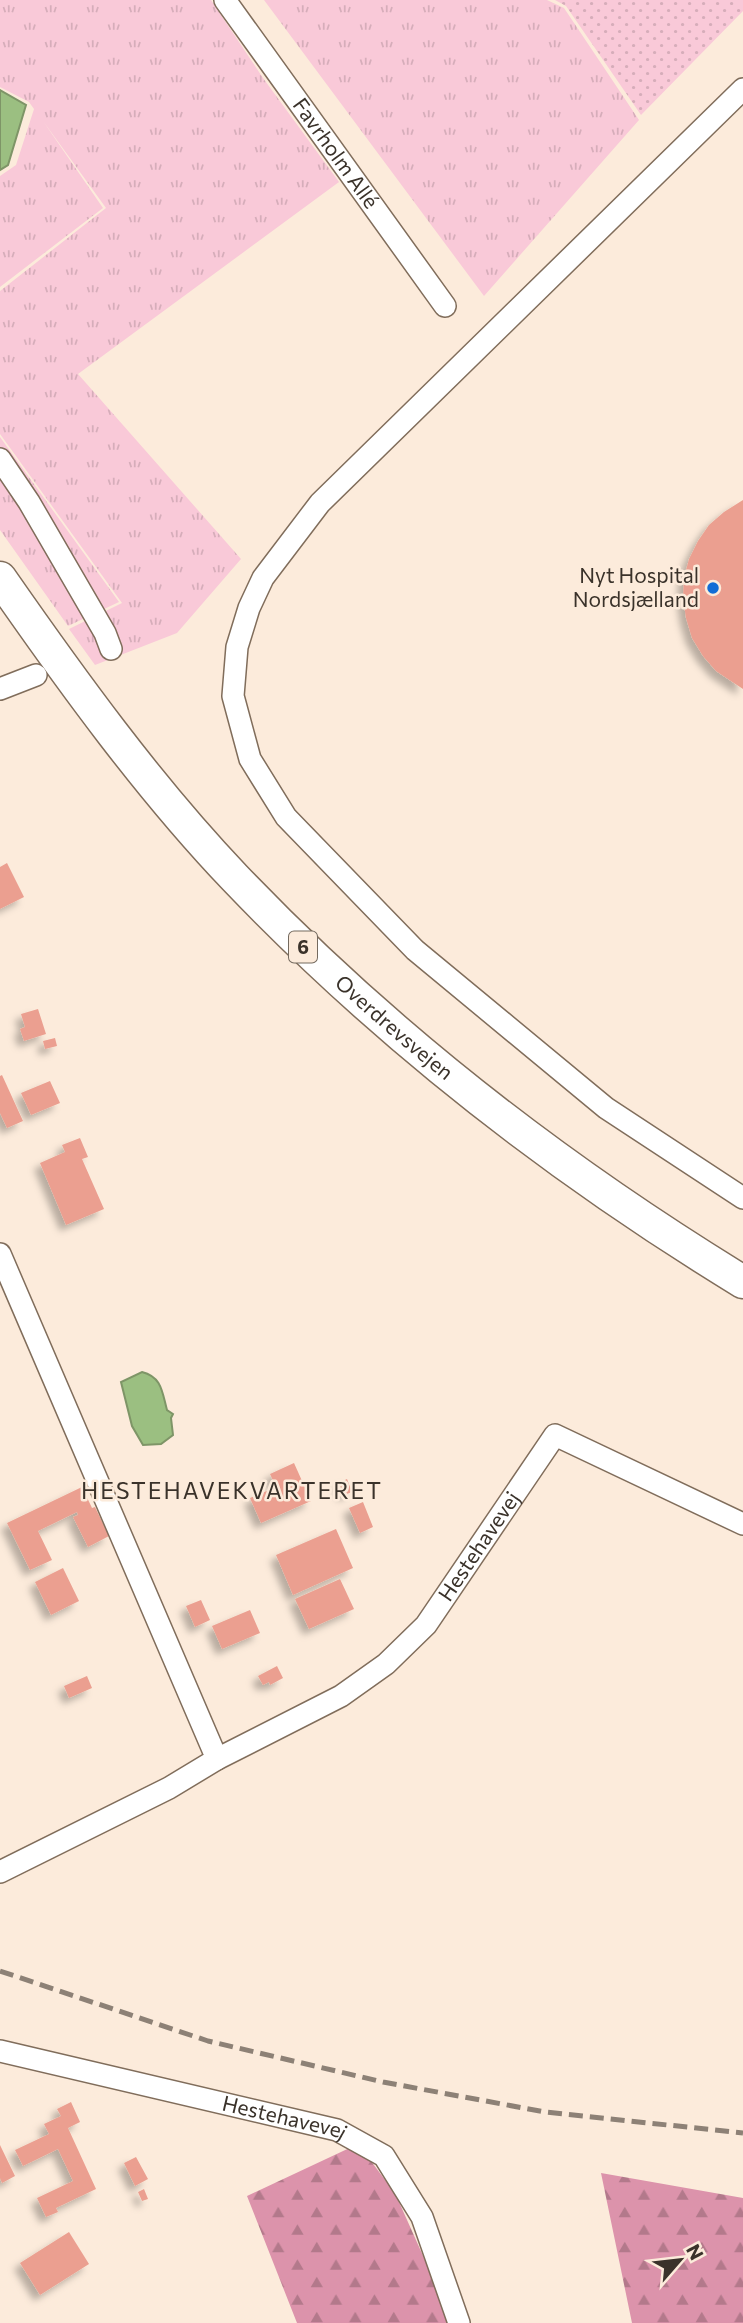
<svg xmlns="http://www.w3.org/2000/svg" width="743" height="2323" font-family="Commissioner,sans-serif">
	<defs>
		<pattern id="grass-tufts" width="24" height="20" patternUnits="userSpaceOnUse" patternTransform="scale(1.75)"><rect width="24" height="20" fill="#f9c9d8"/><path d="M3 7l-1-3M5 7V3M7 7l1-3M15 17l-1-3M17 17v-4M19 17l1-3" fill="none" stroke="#d6adba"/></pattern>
		<pattern id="forest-firs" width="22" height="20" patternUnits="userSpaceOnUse" patternTransform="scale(1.75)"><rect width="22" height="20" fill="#dc93ab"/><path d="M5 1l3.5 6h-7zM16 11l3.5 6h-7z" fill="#b3798b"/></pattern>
		<pattern id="park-dots" width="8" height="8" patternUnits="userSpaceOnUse" patternTransform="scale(1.75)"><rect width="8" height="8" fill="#f9c9d8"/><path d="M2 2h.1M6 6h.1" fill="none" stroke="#d6adba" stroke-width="1.8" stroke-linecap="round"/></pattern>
		<filter id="shadow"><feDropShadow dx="-6" dy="6" stdDeviation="3.5" flood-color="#0004"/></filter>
	</defs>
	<rect width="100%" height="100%" fill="#fcebdb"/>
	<!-- grass -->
	<path fill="url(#grass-tufts)" d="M0,0h211l52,78 76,104 -261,192 163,185 -64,74 -82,32 -26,-36 53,-26 -122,-169v-143l106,-83 -63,-87 60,87 -103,79v-111l16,-11 18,-56 -5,-7 -29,-15z
		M264,0h283l17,8 75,112 -155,176z
		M0,437l119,165 -51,24 -68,-96z"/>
	<!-- forest -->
	<path fill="url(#forest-firs)" d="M358,2144l37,49 58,130h-156l-50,-127z
		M601,2173l142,25v125h-111z"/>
	<!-- park -->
	<path fill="url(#park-dots)" d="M555,0h188v11l-102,104 -75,-109z"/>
	<!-- water -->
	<path fill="#9bbf81" stroke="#7e9567" stroke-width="2" d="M0,90l26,15 -18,60 -8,5z
		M142,1372c20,5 20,20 25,38l6,4 -2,4 2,17 -12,9 -18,1 -11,-19 -11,-44z"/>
	<!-- building -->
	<path fill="#eb9f90" filter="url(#shadow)" d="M743,500v189l-27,-18 -13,-15 -11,-18 -6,-20 -3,-20 1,-20 5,-19 9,-18 11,-16 15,-13z
		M7,863l17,34 -24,12v-42z
		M38,1009l8,25 -22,7 -4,-12 5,-2 -4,-13z
		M55,1038l2,8 -12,3 -2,-8z
		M2,1075l21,46 -16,7 -7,-15v-37z
		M50,1081l10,22 -29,12 -10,-22z
		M80,1138l8,19 -6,2 22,50 -38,16 -26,-62 25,-11 -3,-7z
		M294,1463l17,38 -50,22 -11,-25 26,-11 -6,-13z
		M347,1479l5,13 -8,3 -5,-12z
		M82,1487l10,21 3,-1 14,29 -21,11 -15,-30 5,-2 -1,-3 -39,19 14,29 -22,10 -23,-47z
		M363,1502l10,25 -13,6 -11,-25z
		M336,1529l17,39 -60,27 -17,-40z
		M63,1568l16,33 -28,14 -16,-33z
		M340,1579l14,30 -45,20 -14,-30z
		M201,1600l9,20 -15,7 -9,-21z
		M250,1610l10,23 -38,16 -10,-23z
		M277,1666l6,12 -13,7 -1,-3 -6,3 -5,-9z
		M87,1676l5,12 -23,10 -5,-12z
		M71,2102l9,20 -12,6 28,61 -40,19 2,4 -12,5 -9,-19 36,-17 -15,-32 -35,17 -8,-16 34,-16 -5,-10 17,-8 -4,-7z
		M0,2145l15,31 -13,7 -2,-5z
		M136,2157l12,22 -13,7 -11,-23z
		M144,2189l4,10 -6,2 -4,-9z
		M69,2232l20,32 -49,31 -20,-32z"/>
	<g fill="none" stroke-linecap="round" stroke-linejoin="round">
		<defs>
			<g id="minor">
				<path id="s1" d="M225,0l220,306"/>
				<path d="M743,89l-423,414 -57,75 -14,30 -12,39 -4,49 17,63 36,58 129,133 191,158 137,90"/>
				<path d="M0,459l29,43 76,131 6,16"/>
				<path d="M0,689l36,-14"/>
				<path d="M0,1254l217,505 -48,29 -169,84"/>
				<path id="s2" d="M217,1759l124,-63 45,-32 40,-39 129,-190 188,89"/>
				<path id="s3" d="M0,2051l337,79 47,26 38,61 37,106"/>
			</g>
			<g id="primary">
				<path id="s4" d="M0,578c71,102 149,210 235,300 149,156 323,291 508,404"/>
			</g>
		</defs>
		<!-- minor casing -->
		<use href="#minor" stroke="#806d5b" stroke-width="24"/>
		<!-- primary casing -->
		<use href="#primary" stroke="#806d5b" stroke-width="35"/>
		<!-- minor -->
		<use href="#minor" stroke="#fff" stroke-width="21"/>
		<!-- primary -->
		<use href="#primary" stroke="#fff" stroke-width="32"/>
		<!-- rail -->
		<path stroke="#8d8176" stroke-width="5" stroke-dasharray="14 7" stroke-linecap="butt" d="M0,1971l208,70 175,41 162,30 198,21"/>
	</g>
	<!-- markers -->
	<circle fill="#126dd6" stroke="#fcebdb" stroke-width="2.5" cx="713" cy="588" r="7"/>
	<g text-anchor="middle" stroke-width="5" stroke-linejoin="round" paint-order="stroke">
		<!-- shield labels -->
		<rect fill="#fcebdb" stroke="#746a5f" stroke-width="2" x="289" y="931.5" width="28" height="31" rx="5"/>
		<g font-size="19" font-weight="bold" fill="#3a322a">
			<text x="303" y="954">6</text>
		</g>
		<!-- street labels -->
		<g font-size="21" fill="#3a322a" stroke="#fcebdb">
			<text dy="7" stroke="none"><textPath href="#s1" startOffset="189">Favrholm Allé</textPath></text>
			<text dy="7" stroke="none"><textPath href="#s4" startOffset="600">Overdrevsvejen</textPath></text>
			<text dy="7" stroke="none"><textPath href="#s2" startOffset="345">Hestehavevej</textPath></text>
			<text dy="7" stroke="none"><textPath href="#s3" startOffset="292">Hestehavevej</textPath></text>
		</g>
		<!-- poi labels -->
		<g font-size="21" fill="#3a322a" stroke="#fcebdb" text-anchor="end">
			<text x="699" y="583">Nyt Hospital<tspan x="699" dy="24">Nordsjælland</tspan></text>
		</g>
		<!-- neighbourhood labels -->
		<g font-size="23" letter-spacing="2" fill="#3a322a" stroke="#fcebdb">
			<text x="232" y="1499">HESTEHAVEKVARTERET</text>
		</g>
	</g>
	<!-- north arrow -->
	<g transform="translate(680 2260) rotate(62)" stroke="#fcebdb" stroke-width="5" paint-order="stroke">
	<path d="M0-5L12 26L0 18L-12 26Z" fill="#3a322a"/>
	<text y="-10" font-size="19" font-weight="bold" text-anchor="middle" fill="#3a322a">N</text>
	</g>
</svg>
